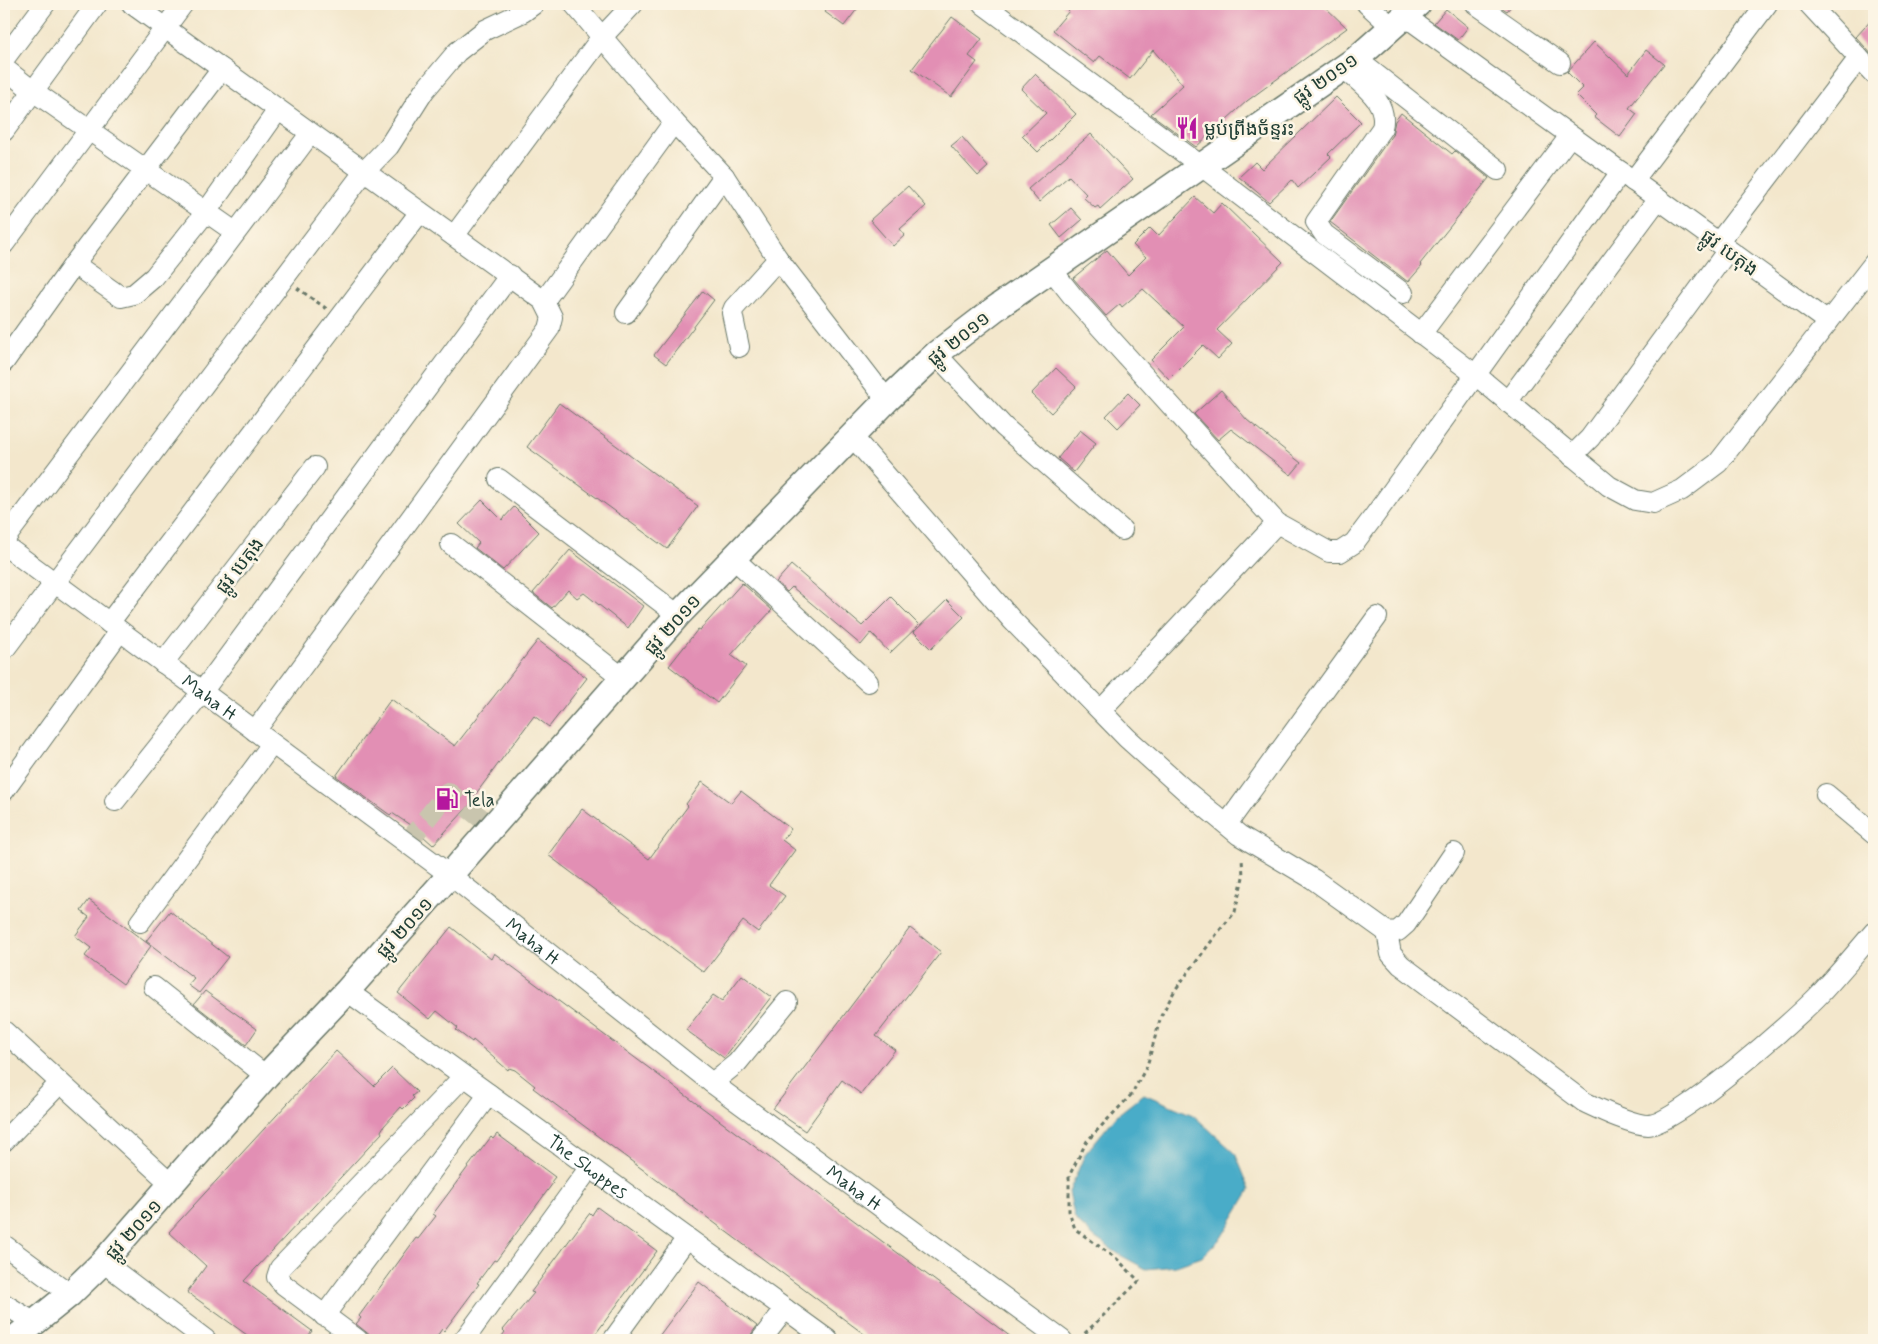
<svg xmlns="http://www.w3.org/2000/svg" width="1878" height="1344" font-family="Mynerve,'Noto Sans Khmer',sans-serif">
	<rect width="100%" height="100%" fill="#fcf5e5"/>
	<filter id="ink" filterUnits="userSpaceOnUse"><feTurbulence type="fractalNoise" baseFrequency=".02" numOctaves="2"/><feDisplacementMap in="SourceGraphic" scale="10" xChannelSelector="R" yChannelSelector="G"/><feConvolveMatrix kernelMatrix="1 2 1 2 8 2 1 2 1" color-interpolation-filters="sRGB"/></filter>
	<filter id="wash" filterUnits="userSpaceOnUse"><feTurbulence type="fractalNoise" baseFrequency=".0096" numOctaves="4" result="noise"/><feDisplacementMap in="SourceGraphic" scale="20" xChannelSelector="R" yChannelSelector="G"/><feGaussianBlur stdDeviation="1.12" result="paint"/><feColorMatrix in="noise" values="0 0 0 0 0 0 0 0 0 0 0 0 0 0 0 0 0 1.4 0 .05"/><feComposite in="paint" operator="in"/></filter>
	<g filter="url(#wash)">
		<rect width="100%" height="100%" fill="#f3e7cc"/>
		<!-- water -->
		<path fill="#49acc8" stroke="#34747e" d="M1144,1094l49,21 42,38 15,37 -29,48 -19,19 -26,9 -30,3 -26,-14 -26,-18 -19,-18 -6,-27 16,-38 32,-39z"/>
		<g id="blocks">
			<!-- building -->
			<path fill="#e28fb4" d="M831,4h30l-17,22 -19,-14z
				M1062,4h147l6,4 4,-4h103l25,24 -100,73 -51,46 -45,-33 32,-29 -30,-35 -23,29 -30,-23 -6,7 -41,-33 16,-19z
				M1496,4h17l-6,7z
				M1446,9l22,18 -10,13 -24,-17z
				M952,17l30,22 -13,17 8,6 -26,35 -39,-28z
				M1874,17v40l-18,-20z
				M1594,42l34,32 18,-24 18,14 -35,44 8,6 -17,23 -26,-20 2,-2 -20,-20 7,-7 -16,-16z
				M1035,74l41,40 -38,38 -16,-16 24,-23 -25,-24z
				M1336,97l25,25 -33,32 3,3 -33,31 -6,-8 -23,22 -30,-25 16,-15 7,7z
				M1401,113l51,41 3,-3 34,27 -69,86 2,2 -14,16 -78,-60 62,-87 3,-14z
				M1091,134l42,45 -33,30 -2,-3 -3,2 -12,-11 3,-3 -17,-18 -30,26 -11,-13z
				M962,137l26,30 -10,9 -27,-30z
				M908,186l18,20 -26,23 5,6 -12,11 -23,-26z
				M1195,197l18,16 9,-10 61,59 -66,68 15,14 -14,15 -15,-14 -34,34 -18,-19 33,-33 -41,-38 -21,18 -2,-3 -14,12 -33,-38 34,-28 21,25 18,-18 -13,-12 17,-17 8,8z
				M1071,208l11,12 -21,18 -10,-13z
				M703,291l11,9 -48,64 -12,-9z
				M1056,368l20,19 -25,26 -20,-19z
				M1221,390l26,30 54,43 -10,12 -60,-46 -13,11 -24,-26z
				M1128,393l12,12 -22,23 -12,-12z
				M559,403l139,103 -31,43 -140,-102z
				M1080,430l16,13 -22,29 -16,-14z
				M482,500l20,20 12,-13 25,25 -36,38 -28,-22 4,-5 -20,-19z
				M570,550l73,56 -15,22 -44,-35 -7,5 -9,-8 -16,18 -19,-15z
				M791,565l71,61 29,-29 28,28 -29,28 -19,-20 -10,12 -69,-58 -5,5 -11,-10z
				M742,583l30,27 -41,45 15,11 -29,37 -48,-37 29,-37 2,1z
				M947,600l17,17 -33,32 -17,-17z
				M538,640l49,38 -38,49 -15,-11 -59,79 2,2 -44,48 -20,-18 -21,-14 -2,2 -54,-39 55,-77 64,47z
				M702,782l29,21 10,-12 50,38 -9,11 13,10 -26,35 16,11 -27,36 -15,-11 -39,51 -156,-117 34,-46 67,50 39,-53 -2,-2z
				M89,900l62,46 -28,38 -38,-28 6,-8 -16,-12 14,-19 -8,-6z
				M170,911l58,46 -29,36 -11,-8 6,-7 -48,-37z
				M451,927l40,32 3,-6 521,387h-143l-339,-252 2,-2 -20,-16 -6,-2 -1,2 -35,-30 -1,2 -16,-12 2,-2 -21,-17 -7,8 -32,-26z
				M910,928l31,24 -65,84 19,14 -34,44 -19,-14 -37,51 -32,-22z
				M742,975l29,22 -47,61 -38,-28 27,-35 9,6z
				M205,991l52,38 -11,16 -52,-41z
				M336,1051l38,35 18,-18 25,24 -5,4 2,2 -11,11 -2,-2 -17,19 -3,5 1,2 -138,148 68,50 -7,9h-51l-67,-48 19,-26 -37,-34z
				M497,1134l58,43 -4,5 2,1 -57,78 -2,-1 -17,23 2,1 -35,47 -2,-2 -8,11h-58l-20,-16 5,-6 -2,-2 57,-78 2,1 18,-23 -3,-2 35,-47 23,-30 2,2z
				M597,1207l60,44 -66,89h-92l6,-8 -2,-2 31,-37 -3,-1 46,-62 13,-17 2,2z
				M699,1282l58,44 -10,14h-91z"/>
		</g>
	</g>
	<g filter="url(#ink)">
		<use href="#blocks" fill-opacity="0" stroke="#697869" stroke-width="1"/>
		<g fill="none" stroke-linecap="round" stroke-linejoin="round">
			<!-- minor-tunnel -->
			<path stroke="#c9c5ae" stroke-width="20" stroke-dasharray="20 10" stroke-linecap="butt" d="M407,843l41,-51 44,35"/>
			<defs>
				<g id="minor">
					<path d="M132,4l412,297 8,16 -3,12 -294,402"/>
					<path d="M574,4l100,118 50,54 54,83 109,141"/>
					<path d="M983,4l217,161 277,211 132,110 26,14 18,3 29,-13 36,-27 156,-200"/>
					<path d="M1367,4l24,22"/>
					<path d="M1476,4l84,59"/>
					<path d="M1405,16l216,156"/>
					<path d="M1859,58l15,16"/>
					<path d="M4,59l41,-55"/>
					<path d="M1356,59l142,111"/>
					<path d="M1343,67c18,18 46,33 39,61l-66,94 8,12 79,59"/>
					<path d="M4,68l29,23 202,141"/>
					<path d="M4,131l93,-127"/>
					<path d="M1633,181l134,-177"/>
					<path d="M454,236l147,-198 32,-34"/>
					<path d="M1718,243l141,-185 -50,-54"/>
					<path d="M4,244l179,-240"/>
					<path d="M74,264l47,33 13,-3 20,-17 52,-65 72,-102"/>
					<path d="M1051,269l23,29 203,225 52,29h11l14,-9 21,-28 246,-343 207,150"/>
					<path d="M544,301l130,-179"/>
					<path d="M626,313l98,-137"/>
					<path d="M1421,334l149,-198"/>
					<path d="M739,347l-7,-34 2,-5 44,-49"/>
					<path d="M936,354l68,73 118,103"/>
					<path d="M4,362l70,-98 148,-195"/>
					<path d="M1507,402l151,-203"/>
					<path d="M851,435l161,185 115,118 60,54 52,43 74,44 74,53 11,-1 8,-7 48,-71"/>
					<path d="M1572,456l18,-18 138,-188"/>
					<path d="M499,479l179,136"/>
					<path d="M4,540l306,-406"/>
					<path d="M451,544l172,134"/>
					<path id="s1" d="M4,545l446,330 262,208 350,257"/>
					<path d="M733,558l135,124"/>
					<path d="M109,623l311,-411"/>
					<path d="M4,650l360,-478 25,-26 35,-55 33,-39 28,-22 38,-18 11,-8"/>
					<path d="M163,663l152,-196"/>
					<path d="M1101,710l176,-187"/>
					<path d="M4,791l116,-160"/>
					<path d="M1826,794l48,40"/>
					<path d="M115,801l87,-109 308,-417"/>
					<path d="M1227,824l150,-207"/>
					<path d="M140,922l132,-178"/>
					<path d="M1387,932l4,22 10,11 183,137c15,7 48,23 64,23 28,0 148,-106 171,-130 19,-20 37,-42 55,-63"/>
					<path d="M154,987l112,89"/>
					<path id="s2" d="M347,991l481,349"/>
					<path d="M4,1031l168,154"/>
					<path d="M712,1083l25,-20 50,-61"/>
					<path d="M4,1141l56,-58"/>
					<path d="M4,1245l66,49"/>
					<path d="M103,1262l103,78"/>
					<path d="M4,1304l31,19"/>
					<path d="M324,1316l165,-222"/>
					<path d="M358,1340l-74,-55 -7,-8 3,-9 184,-192"/>
					<path d="M464,1340l126,-173"/>
					<path d="M613,1340l74,-102"/>
					<path d="M761,1340l24,-31"/>
				</g>
				<path id="major" d="M13,1340l57,-46 33,-32 163,-186 81,-85 103,-116 228,-260 209,-215 49,-46 60,-46 360,-249 62,-55"/>
			</defs>
			<!-- minor casing -->
			<use href="#minor" stroke="#697869" stroke-width="22"/>
			<!-- major casing -->
			<use href="#major" stroke="#697869" stroke-width="28"/>
			<!-- path -->
			<path stroke="#697869" stroke-width="3" stroke-dasharray="4 4" stroke-linecap="butt" d="M297,288l30,21
				M1079,1339l60,-58 -22,-22 -42,-30 -6,-18v-35l18,-35 44,-46 16,-29 14,-50 14,-26 44,-59 16,-19 8,-35 -1,-19"/>
			<!-- minor -->
			<use href="#minor" stroke="#fff" stroke-width="20"/>
			<!-- major -->
			<use href="#major" stroke="#fff" stroke-width="25"/>
		</g>
	</g>
	<!-- icons -->
	<defs>
		<symbol id="restaurant-bare" viewBox="-9 -9 18 18"><path d="M-5-6h1v4h1v-4h1v4h1v-4h1v5L-1.5 .5V6h-2V.5L-5-1ZM5-6V6H3V1.5H1.5Q1.5-4 5-6Z" fill="#b5179e" stroke="#fcf5e5" stroke-width="2.5" paint-order="stroke"/></symbol>
		<symbol id="fuel-bare" viewBox="-9 -9 18 18"><path d="M-5.5-6h7V0h2V4h1.3V-2.5L3-4.5l.8-.8L6-3V5H2.5V1h-1V6h-7ZM-4.2-4.7v3.2H.2V-4.7Z" fill="#b5179e" stroke="#fcf5e5" stroke-width="2.5" paint-order="stroke"/></symbol>
	</defs>
	<g fill-rule="evenodd">
		<use href="#restaurant-bare" x="1171" y="112" width="32" height="32"/>
		<use href="#fuel-bare" x="431" y="783" width="32" height="32"/>
	</g>
	<g text-anchor="middle" stroke-width="5" stroke-linejoin="round" paint-order="stroke">
		<!-- street labels -->
		<g font-size="19" fill="#1f3d34" stroke="#fcf5e5">
			<text transform="translate(1325 78) rotate(-35)" y="7">ផ្លូវ ២០១១</text>
			<text transform="translate(1730 252) rotate(36)" y="7">ផ្លូវ បេតុង</text>
			<text transform="translate(958 338) rotate(-39)" y="7">ផ្លូវ ២០១១</text>
			<text transform="translate(239 565) rotate(-52)" y="7">ផ្លូវ បេតុង</text>
			<text transform="translate(672 624) rotate(-48)" y="7">ផ្លូវ ២០១១</text>
			<text dy="7" stroke="none"><textPath href="#s1" startOffset="256">Maha H</textPath></text>
			<text transform="translate(404 927) rotate(-48)" y="7">ផ្លូវ ២០១១</text>
			<text dy="7" stroke="none"><textPath href="#s1" startOffset="661">Maha H</textPath></text>
			<text dy="7" stroke="none"><textPath href="#s2" startOffset="298">The Shoppes</textPath></text>
			<text dy="7" stroke="none"><textPath href="#s1" startOffset="1066">Maha H</textPath></text>
			<text transform="translate(133 1229) rotate(-48)" y="7">ផ្លូវ ២០១១</text>
		</g>
		<!-- poi labels -->
		<g font-size="19" fill="#1f3d34" stroke="#fcf5e5" text-anchor="start">
			<text x="1204" y="135">ម្លប់ព្រីងច័ន្ទរះ</text>
			<text x="464" y="806">Tela</text>
		</g>
	</g>
	<!-- margin -->
	<rect width="1878" height="1344" fill="none" stroke="#fcf5e5" stroke-width="20"/>
</svg>
